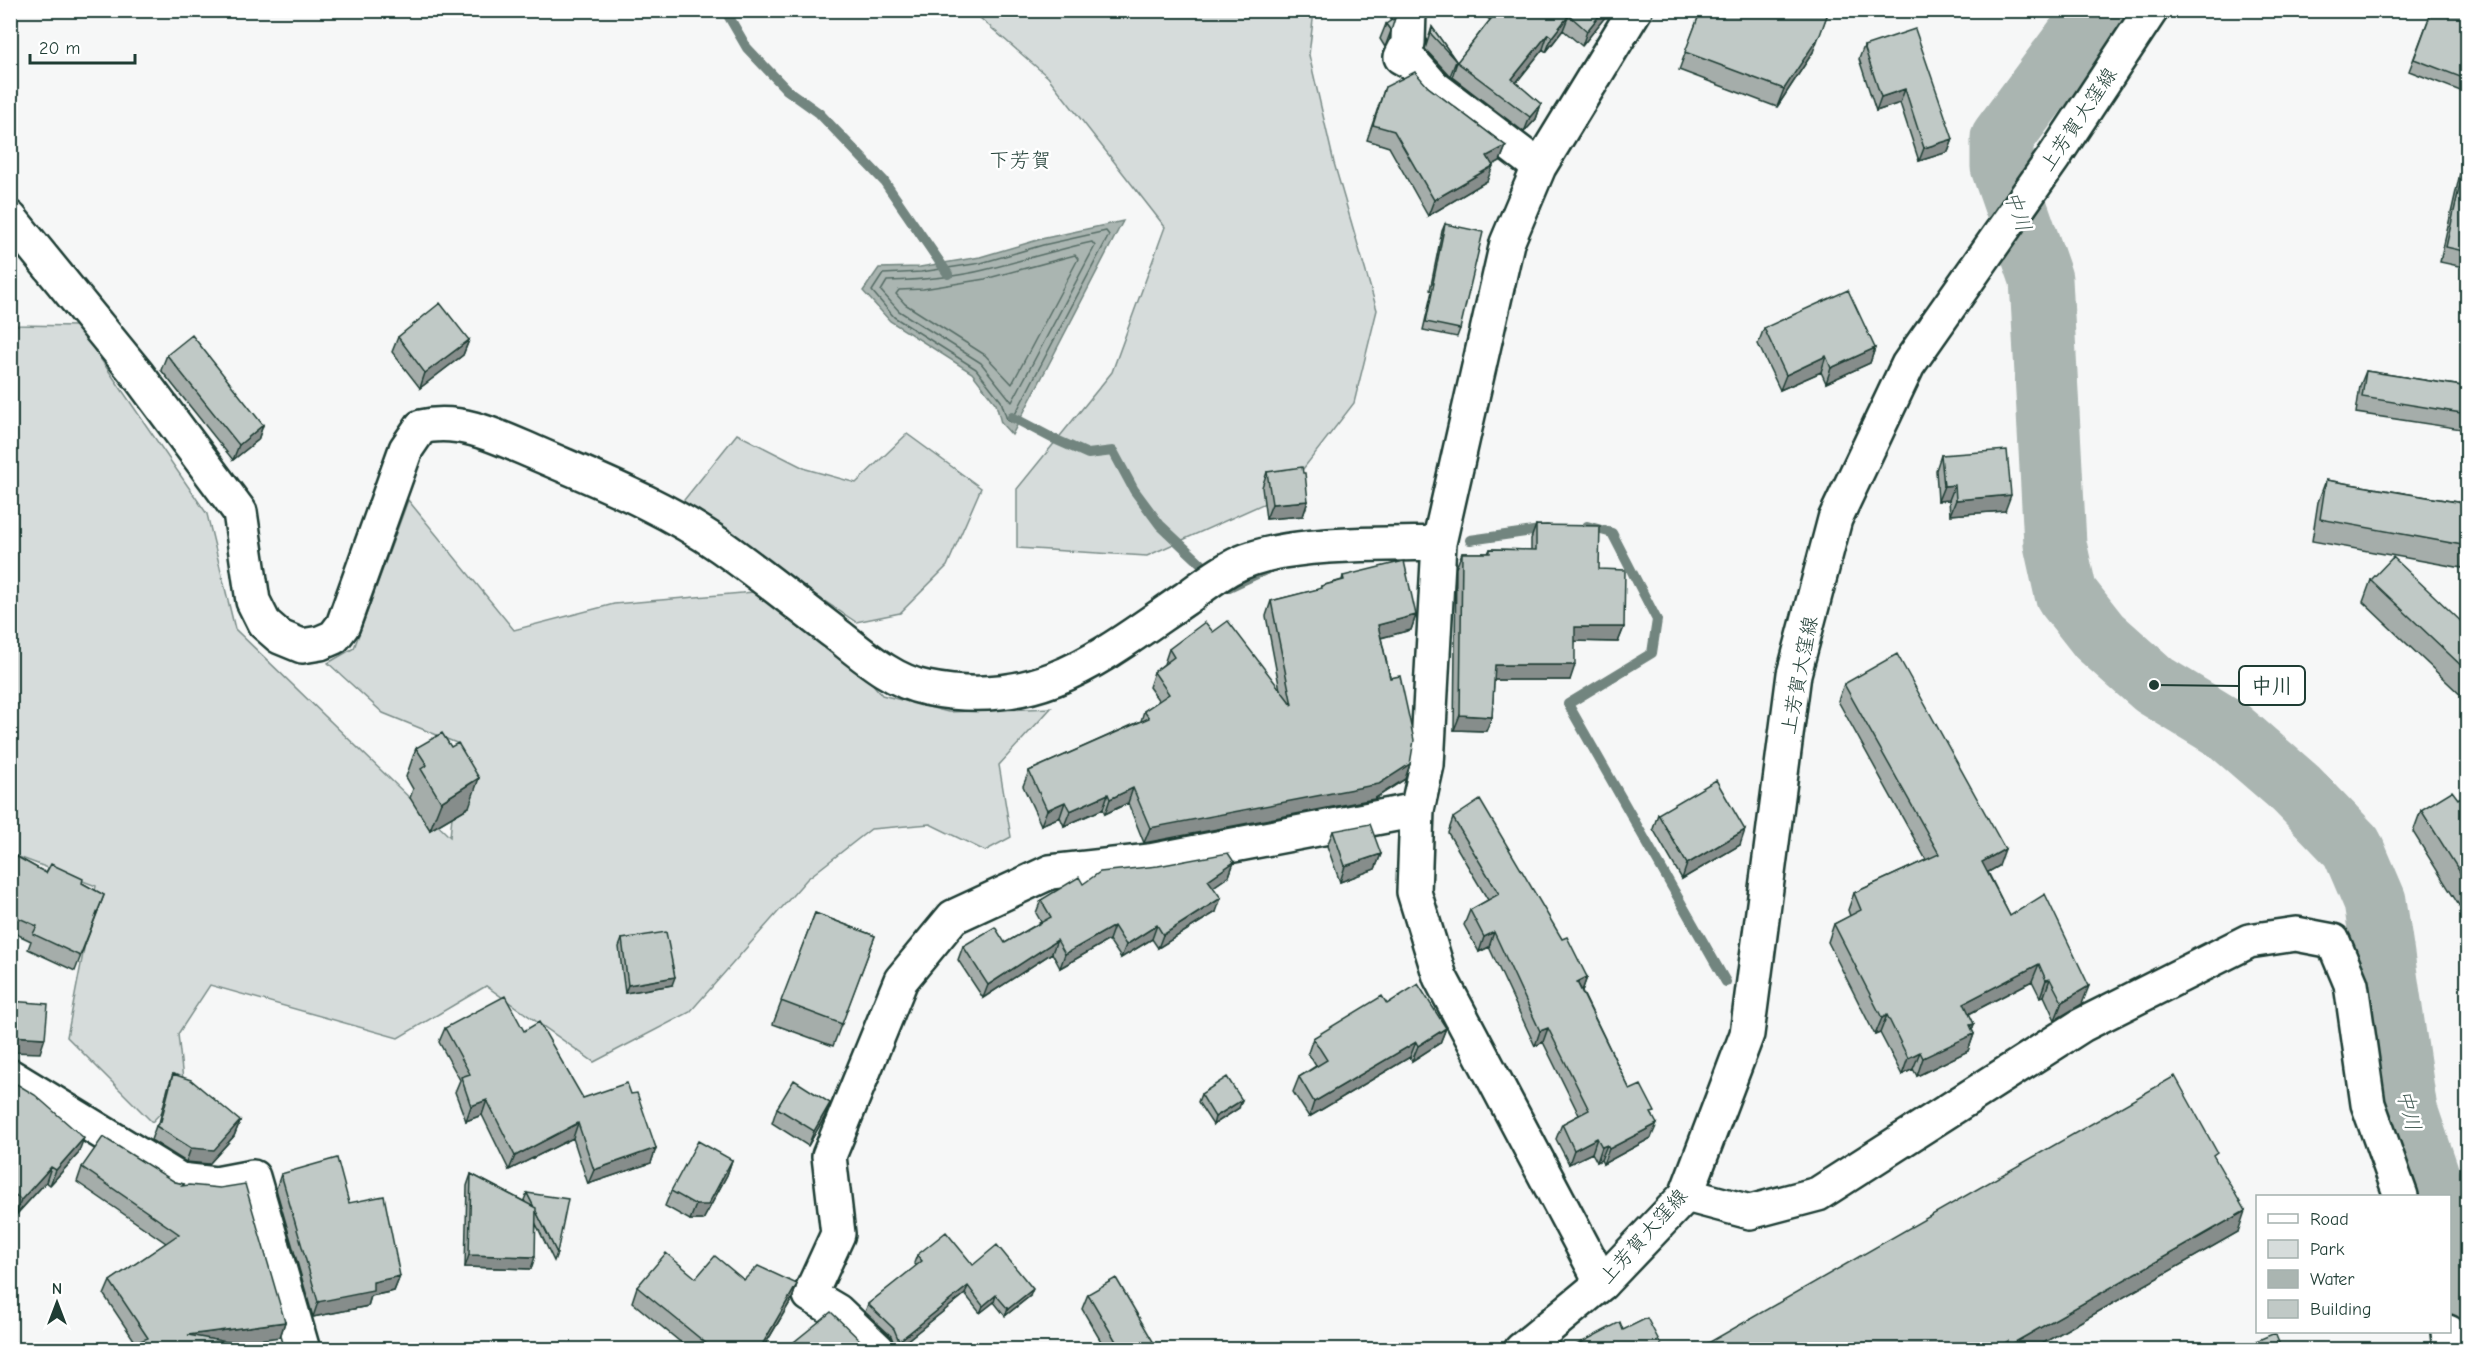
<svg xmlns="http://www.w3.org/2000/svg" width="2478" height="1360" font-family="'Comic Neue','Klee One',sans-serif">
	<rect width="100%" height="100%" fill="#f6f7f7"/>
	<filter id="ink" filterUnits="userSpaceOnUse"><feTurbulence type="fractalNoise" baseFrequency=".0167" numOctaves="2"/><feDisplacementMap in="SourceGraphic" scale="12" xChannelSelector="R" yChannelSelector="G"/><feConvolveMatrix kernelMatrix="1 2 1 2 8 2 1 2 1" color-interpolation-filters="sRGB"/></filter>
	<g filter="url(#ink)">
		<!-- green -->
		<path fill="#d6dcdb" stroke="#7a8c88" stroke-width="1.5" d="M972,11h342l-5,44 25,108 43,147 -23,93 -71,92 -136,61 -130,-8v-59l95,-117 53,-145 -117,-150z
			M10,322l4,3 64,1 129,188 28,115 215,208 9,-93 -76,-31 -55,-50 26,-15 54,-148 106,130 100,-26 140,-12 105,76 23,27 66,17 103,-4 -52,57 12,72 -26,14 -55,-27 -59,5 -64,50 -117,133 -96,50 -108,-76 -88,52 -188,-53 -32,49 6,55 -32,33 -85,-85 29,-151 -85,-32z
			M737,434l69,35 50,14 51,-49 74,54 -34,78 -47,47 -44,9 -176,-117z"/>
		<!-- water -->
		<path fill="#aab5b1" stroke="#72857f" stroke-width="1.5" d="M1123,221l-111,214 -11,-12 -5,-19 -24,-31 -82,-52 -27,-30 16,-23 41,-1 60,-10 61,-18z"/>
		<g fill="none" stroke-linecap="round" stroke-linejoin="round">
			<!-- shore -->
			<path stroke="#576d66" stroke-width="1.5" d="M1106,231l3,4 -98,187 -4,-2 -6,-19 -25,-32 -82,-52 -22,-26 11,-17 38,-2 60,-9 62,-18z
				M1092,242l3,4 -83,156 -31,-39 -82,-52 -18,-20 6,-10c33,-1 66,-3 97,-11 36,-9 72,-20 108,-28z
				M1075,255l3,4 -66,125 -27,-29 -80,-51 -9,-10 3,-4 24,-1 62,-10z"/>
			<!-- stream -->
			<path stroke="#72857f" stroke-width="10" d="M725,10l22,38 40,42 32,23 65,68 64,93
				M1012,417l40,21 36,16 25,-3 21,39 26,35 48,45
				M1587,526l25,7 45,87 -5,33 -84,51 158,278
				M1470,540l77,-11
				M1227,588l43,-20"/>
			<!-- river -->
			<path stroke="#aab5b1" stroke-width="63" d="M2097,10l-95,128v29l39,112 14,265 11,50 33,42 55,49 74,45 68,59 56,58 23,54 31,209 29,86
				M2450,1239l18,54"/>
			<defs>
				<path id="minor" d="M1409,10l-1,33 -7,14 13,7 20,23 105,80
					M10,218l128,157 102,137 13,89 11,22 16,14 22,9 18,-3 14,-6 9,-12 63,-176 15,-22c41,-10 81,12 119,28 62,27 126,52 182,92 38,27 75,57 113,86 27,21 56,48 91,55 112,23 173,-30 259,-89 15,-11 30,-23 47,-32 49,-27 149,-22 207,-24
					M10,1076l170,104 36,4 37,-7 50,173
					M1686,1195l64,17 68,-18 264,-169 167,-84 47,-7 37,7 18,43 17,120 33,92
					M1602,1283l-162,-306 -26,-85 3,-82 10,-45 12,-222 68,-300 32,-76 96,-157
					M2448,1332l2,18
					M878,1350l-41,-39 -27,-16 28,-61 -9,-78 72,-176 52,-63 97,-45 100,-11 267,-51"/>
				<path id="secondary" d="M1521,1350l81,-67 84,-88 61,-161 47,-360 41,-155 73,-154 146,-208 97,-147"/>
			</defs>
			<!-- minor casing -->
			<use href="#minor" stroke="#1f3d34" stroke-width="38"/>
			<!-- secondary casing -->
			<use href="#secondary" stroke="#1f3d34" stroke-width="38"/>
			<!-- minor -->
			<use href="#minor" stroke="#fff" stroke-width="33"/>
			<!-- secondary -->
			<use href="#secondary" stroke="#fff" stroke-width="33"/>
		</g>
		<!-- wall -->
		<path fill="#a5adaa" stroke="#1f3d34" stroke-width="1.5" d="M1482,10h126l-2,6 -24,30 -19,-16 -17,22 -3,-3 -27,34 25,21 -5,15 -12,13 -72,-55 5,-15 33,-42 -9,-8z
			M1701,10l112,42 -36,55 -98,-37z
			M2432,10l17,6 19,-6v84l-59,-23z
			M1386,24l5,7 -6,16 -5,-8z
			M1432,27l24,34 -6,15 -25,-27z
			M1864,46l89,93 -5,13 -29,9 -19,-58 -24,8 -17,-52z
			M1385,87h43l78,59 -6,15 -8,4 -5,16 -59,35 -39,-69 -22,-7z
			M2468,138v130l-28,-6z
			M1445,224l15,105 -3,8 -34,-7 9,-39 -2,-1 12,-59z
			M1764,328l111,20 -5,15 -44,20 -5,-11 -41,18 -22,-46z
			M398,337l71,3 -6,15 -43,33 -28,-36z
			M167,355l96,70 -5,15 -25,20 -72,-90z
			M2366,371l102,16v43l-112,-17 4,-27z
			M1941,455l64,56 -55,4 -1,-15 -11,1 -2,-31z
			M1267,472l41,29 -5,15 -37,3 -4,-32z
			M2326,480l142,24v65l-156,-28 6,-39z
			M1536,525l63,44 25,58 -6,15 -43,-1 -5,39h-76l-2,37 -6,14 -32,-1 2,-162 6,-15h26l2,-4 41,1v-11z
			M1343,576l73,39 -5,15 -30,8 29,126 -5,15 -31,20 -230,44 -16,-40 -23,11 -2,-5 -39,17 -4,-9 -19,8 -18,-39 6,-15 112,-50 3,-10 15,-10 -10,-14 5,-15 10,-8 5,-15 44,-17 67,58 -14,-74 5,-15 49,-12 1,-3 21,-6z
			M2371,580l97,48v74l-105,-100z
			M1844,684l155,182 -11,6 22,44 72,88 -27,16 -11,-24 -4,1 -8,-16 -63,33 5,10 -2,6 2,4 -6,17 -51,25 -4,-7 -11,6 -22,-42 -5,2 -47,-93 6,-18 16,-8 -2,-6 6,-17 72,-33 -88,-159z
			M416,748l53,59 -39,23 -20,-32 3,-9 -7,-12z
			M2468,793v127l-55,-88 8,-22 37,-11z
			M1658,814l82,31 -58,34 -29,-50z
			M1453,818l109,121 25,38 -5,14 48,99 23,26 -2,22 -48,26 -2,-4 -4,2 -5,-9 -23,11 -13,-25 6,-15 17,-9 -36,-73 -8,4 -46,-99 -10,5 -15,-27 6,-15 18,-10 -40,-67z
			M1333,831l48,23 -6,15 -35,13 -13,-36z
			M10,853l36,20 36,10 22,12 -29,76 -47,-22 3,-8 -21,-10z
			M1234,862l-5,14 -16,11 3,25 -58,36 -6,-9 -31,19 -12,-18 -49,28 -8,-15 -69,45 -25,-38 5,-14 42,-3 36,-21 -5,-9 5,-13 42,-16z
			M815,913l60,23 -42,110 -60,-22z
			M622,939l50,46 -47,8 -6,-46z
			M1387,1004l59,24 -6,15 -28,18 -2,-4 -101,60 -16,-25 6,-15 17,-11 -8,-13 5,-15z
			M445,1028l79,3 59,67 48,-4 25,54 -5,15 -63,21 -15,-46 -64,32 -27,-55 -16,6 -11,-29 5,-12 -21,-38z
			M173,1074l67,47 -6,15 -25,28 -23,-2 -35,-22 5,-14 3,-3 9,-35z
			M10,1080l68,74 -28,31 -4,-3 -30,33 -6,-5z
			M1201,1094l38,14 -26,17 -15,-23z
			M777,1108l47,10 -16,28 -36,-23z
			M2215,1159l23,73 -207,118h-335z
			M732,1160l-5,15 -24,45h-13l-25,-14 6,-15z
			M82,1167l93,15 9,2 -1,2 102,136 -5,15 -144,6 -32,-48 6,-14 56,-38 -89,-61z
			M281,1174l68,29 51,73 -6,15 -23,5 -3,10 -55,11 -37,-128z
			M471,1174l54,28 -1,-2 3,-7 30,60 -3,8 -18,-37 -5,45 -66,-2 2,-81z
			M917,1255l56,10 57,31 -25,20 -11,-14 -14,11 -15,-19 -69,55 -5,-13 -26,-24 3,-8 49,-38 -3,-3z
			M696,1278l48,2 53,4 -5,15 -30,51h-72l-58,-48 5,-15z
			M1088,1294l70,56h-52l-24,-41z"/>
		<!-- shaded-wall -->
		<path fill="#868d8b" stroke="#1f3d34" stroke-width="1.5" d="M1604,10h4l-2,6 -24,30 5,-15z
			M1829,10l-16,42 -36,55 7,-18z
			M1569,15l-6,15 -17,22 6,-15z
			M1548,34l-5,15 -36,45 5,-15z
			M1905,89l-5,14 -24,8 5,-14z
			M1541,104l-5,15 -12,13 6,-15z
			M1953,139l-5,13 -29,9 5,-13z
			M1506,146l-6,15 -18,10 5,-15z
			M1493,166l-6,15 -59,35 6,-16z
			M469,340l-6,15 -43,33 5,-15z
			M1875,348l-5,15 -44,20 5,-15z
			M1826,356l-5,16 -41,18 6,-15z
			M263,425l-5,15 -25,20 6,-15z
			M1955,485l-6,15 -11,1 6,-15z
			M2011,495l-6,16 -55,4 6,-15z
			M1308,501l-5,15 -37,3 6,-15z
			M1416,615l-5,15 -39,10 6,-15z
			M1575,627h49l-6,15 -48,-1z
			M1495,665h80l-5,15h-80z
			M1460,715l32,2 -6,14 -32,-1z
			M1410,764l-5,15 -31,20 -230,44 6,-15z
			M479,778l-10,29 -39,23 11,-28z
			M1133,788l-5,15 -23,11 5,-15z
			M1108,794l-5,15 -39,17 6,-15z
			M1065,802l-5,15 -19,8 6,-15z
			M1745,830l-5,15 -58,34 5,-15z
			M2005,849l-6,17 -23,13 6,-17z
			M1381,854l-6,15 -35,13 5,-16z
			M1234,862l-5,14 -26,18 5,-14z
			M1221,898l-5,14 -58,36 5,-13z
			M1157,925l-5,14 -31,19 5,-13z
			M1114,926l-5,14 -49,28 5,-14z
			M1494,932l-5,15 -10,5 5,-15z
			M1057,940l-5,13 -69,45 5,-13z
			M2039,964l-7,17 -75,39 7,-17z
			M675,977l-3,8 -47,8 3,-8z
			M1587,977l-5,14 -5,-9z
			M2050,979l-6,17 -4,1 6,-17z
			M2089,986l-7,18 -27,16 7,-18z
			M1887,1015l-7,18 -5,2 7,-17z
			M1974,1024l-4,12 4,-2 -6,17 -51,25 6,-18 47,-33z
			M1446,1028l-6,15 -28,18 6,-15z
			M1548,1028l-5,14 -8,4 5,-15z
			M10,1036l35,2 -5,15 -30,-1z
			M1416,1042l-6,15 -101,60 5,-15z
			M1920,1052l-7,17 -11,6 6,-17z
			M487,1100l-5,15 -16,6 5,-15z
			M1242,1100l-3,8 -26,17 2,-8z
			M830,1103l-6,15 -16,28 6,-15z
			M240,1121l-6,15 -25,28 -23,-2 5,-14z
			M578,1123l-5,15 -64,32 6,-14z
			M1657,1124l-6,14 -48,26 6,-15z
			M84,1138l-6,16 -28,31 6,-15z
			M1597,1138l-5,15 -23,11 5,-14z
			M1607,1145l-6,15 -4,2 5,-15z
			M656,1148l-5,15 -63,21 6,-14z
			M732,1160l-5,15 -24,45h-13l6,-15z
			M51,1167l-5,15 -30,33 5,-15z
			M2245,1211l-7,21 -207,118h-22l1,-5z
			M469,1255l66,2 -4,12 -66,-2z
			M400,1276l-6,15 -23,5 -3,10 -55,11 5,-15 55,-20z
			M797,1284l-5,15 -30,51h-3z
			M968,1286l-3,8 -69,55 3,-8z
			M1033,1289l-3,7 -25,20 3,-7z
			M996,1295l-2,7 -14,11 3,-7z
			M285,1322l-5,15 -97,13 5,-15z
			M2008,1341l-4,9h-12z"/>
		<!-- building -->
		<path fill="#c0c9c6" stroke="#1f3d34" stroke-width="1.5" d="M1498,10h106l-17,21 -18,-16 -17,22 -4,-3 -36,45 29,25 -11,13 -73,-55z
			M1701,10h128l-9,25 -36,54 -99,-37z
			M2432,10l17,6 2,-6h17v70l-54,-21z
			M1395,18l-4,13 -5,-7z
			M1432,27l24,34 -25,-27z
			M1915,29l38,110 -29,9 -19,-59 -24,8 -17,-51z
			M1415,72l13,15 78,59 -19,10 6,10 -59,34 -40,-69 -21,-6 12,-38z
			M2468,149v103l-22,-5z
			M1445,224l38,8 -23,97 -34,-7 8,-39h-1z
			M1848,290l27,58 -44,20 -5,-12 -40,19 -22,-47z
			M440,303l29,37 -44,33 -27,-36z
			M192,335l71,90 -24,20 -72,-90z
			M2366,371l102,16v27l-106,-17z
			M2007,450l4,45 -55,5 -1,-15 -11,1 -3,-31z
			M1302,467l1,6h2l3,28 -36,3 -5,-32z
			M2326,480l142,24v42l-148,-27z
			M1536,525l64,1 -1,43 26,1 -1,57h-49v38h-80l-3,52 -32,-2 2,-162h28v-4l46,1z
			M2393,557l75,71v44l-97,-92z
			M1404,561l12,54 -38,10 12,53 10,-2 14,64 -4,24 -31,20 -229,44 -17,-40 -23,11 -2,-5 -38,17 -5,-9 -18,8 -18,-39 120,-53 -5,-7 25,-17 -15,-22 20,-15 -5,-8 36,-27 8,10 15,-11 64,84 -21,-104 51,-13 -1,-2 23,-6 -1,-4z
			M1897,654l108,195 -23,13 28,54 35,-22 44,92 -27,16 -12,-23 -4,1 -7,-16 -75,39 10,21 -4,1 4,9 -51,24 -3,-6 -12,6 -21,-43 -5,3 -48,-94 27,-14 -7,-17 85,-39 -95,-170z
			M442,733l9,14 7,-4 21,35 -38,24 -20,-33 6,-4 -11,-17z
			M1716,780l29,50 -58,34 -29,-50z
			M2452,791l6,8 10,-6v92l-47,-75z
			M1480,800l82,139 5,-2 20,40 -10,5 53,108 11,-5 14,27 -4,1 6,11 -48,25 -2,-4 -5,2 -5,-9 -23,12 -12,-26 27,-14 -41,-82 -8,3 -46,-99 -10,5 -14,-27 29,-16 -46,-76z
			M1370,824l11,30 -36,12 -12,-35z
			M10,853l36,20 5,-9 32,15 -1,4 22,12 -24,61 -47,-22 4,-8 -27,-12v-31l5,-8 -5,4z
			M1228,853l6,9 -26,18 13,18 -58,37 -6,-10 -31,20 -12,-19 -49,28 -8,-14 -69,45 -25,-39 32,-19 10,16 46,-26 -10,-17 38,-23 4,7 17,-12 58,-6z
			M815,913l60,23 -33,88 -61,-23z
			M666,932l9,45 -47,8 -6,-46z
			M1418,984l28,44 -28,18 -2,-4 -102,60 -15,-25 28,-17 -14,-22 69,-42 5,8z
			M505,996l19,35 15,-9 44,76 44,-15 4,11 6,-1 19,55 -62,22 -16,-47 -63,33 -28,-56 -16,6 -10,-29 9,-3 -25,-46z
			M10,1001l38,3 -3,34 -35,-2z
			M173,1074l18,6 49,41 -26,29 -23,-2 -35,-22 5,-5z
			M2175,1076l42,76 -4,3 32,56 -235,134 -2,-4 -16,9h-296z
			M1227,1077l15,23 -27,17 -14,-23z
			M10,1080l25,15 49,43 -28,32 -5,-3 -30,33 -11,-10z
			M794,1080l36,23 -16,28 -37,-23z
			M103,1137l72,45 9,2 -2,2 7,-1 31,3 25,-4 40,138 -97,13 50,9 3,6h-123l30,-12 -38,-57 69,-47 -97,-67z
			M698,1141l34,19 -24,45h-12l-25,-14z
			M337,1158l12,45 35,-7 16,80 -27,6v9l-55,11 -37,-128z
			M471,1174l65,34 -1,49 -66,-2z
			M527,1193l41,6 -11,54 -21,-42v-3l-2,-1z
			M946,1232l27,33 24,-20 36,44 -25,20 -12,-14 -13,11 -15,-20 -69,55 -5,-12 -26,-25 54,-43 -5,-6z
			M666,1253l30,25 19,-22 29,24 14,-14 39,18 -38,66h-58l7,-5 -71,-58z
			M1116,1278l42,72h-37l-33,-56z
			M831,1312l39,38h-86z
			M1647,1318l17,32h-93v-2l49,-26 3,8z
			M2275,1333l7,17h-47z
			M901,1339l6,11h-11v-1z
			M390,1344l44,6h-45z"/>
	</g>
	<g text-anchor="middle" stroke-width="5" stroke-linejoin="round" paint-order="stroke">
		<!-- street labels -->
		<g font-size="20" fill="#1f3d34" stroke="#fff">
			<text transform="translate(2078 119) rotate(-56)" y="7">上芳賀大窪線</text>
			<text transform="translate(1799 675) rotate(-79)" y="7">上芳賀大窪線</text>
			<text transform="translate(1643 1236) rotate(-48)" y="7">上芳賀大窪線</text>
		</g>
		<!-- neighbourhood labels -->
		<g font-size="21" fill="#1f3d34" stroke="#fff">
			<text x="1020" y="167">下芳賀</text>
		</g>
		<!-- water labels -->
		<g font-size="21" font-style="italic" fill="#49615a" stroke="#fff">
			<text transform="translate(2018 211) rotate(71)" y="7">中川</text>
			<text transform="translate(2409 1110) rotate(76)" y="7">中川</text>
		</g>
	</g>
	<!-- callouts -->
	<path fill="none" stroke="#1f3d34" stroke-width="2" d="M2154 685L2239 686"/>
	<circle fill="#1f3d34" stroke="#fff" stroke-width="2" cx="2154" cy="685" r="6"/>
	<rect fill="#fff" stroke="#1f3d34" stroke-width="2" x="2239" y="666" width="66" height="39" rx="6"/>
	<g font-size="21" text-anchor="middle" font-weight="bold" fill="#1f3d34">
		<text x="2272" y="693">中川</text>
	</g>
	<!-- margin -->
	<rect width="2478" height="1360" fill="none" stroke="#fff" stroke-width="36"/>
	<rect x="18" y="18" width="2442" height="1324" fill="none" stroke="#1f3d34" stroke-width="2" filter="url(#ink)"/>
	<!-- legend -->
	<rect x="2256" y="1195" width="195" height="138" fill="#ffffff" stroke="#a5b1ae" stroke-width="1.5"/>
	<rect x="2268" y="1214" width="30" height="9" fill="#ffffff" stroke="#a5b1ae" stroke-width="1.5"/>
	<text x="2310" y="1225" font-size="18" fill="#1f3d34">Road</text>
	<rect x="2268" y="1240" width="30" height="18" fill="#d6dcdb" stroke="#a5b1ae" stroke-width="1.5"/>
	<text x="2310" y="1255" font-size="18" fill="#1f3d34">Park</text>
	<rect x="2268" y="1270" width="30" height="18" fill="#aab5b1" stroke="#a5b1ae" stroke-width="1.5"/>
	<text x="2310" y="1285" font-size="18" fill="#1f3d34">Water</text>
	<rect x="2268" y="1300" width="30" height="18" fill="#c0c9c6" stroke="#a5b1ae" stroke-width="1.5"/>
	<text x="2310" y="1315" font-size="18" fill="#1f3d34">Building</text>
	<!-- north arrow -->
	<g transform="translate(57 1303)" stroke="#ffffff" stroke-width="4.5" paint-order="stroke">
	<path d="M0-4.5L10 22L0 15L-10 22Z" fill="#1f3d34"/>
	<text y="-9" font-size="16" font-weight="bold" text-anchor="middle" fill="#1f3d34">N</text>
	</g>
	<!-- scale -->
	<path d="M30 54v9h105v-9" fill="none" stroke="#1f3d34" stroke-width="3"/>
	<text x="39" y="54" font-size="18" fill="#1f3d34" stroke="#ffffff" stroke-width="4.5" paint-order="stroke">20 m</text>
</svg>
